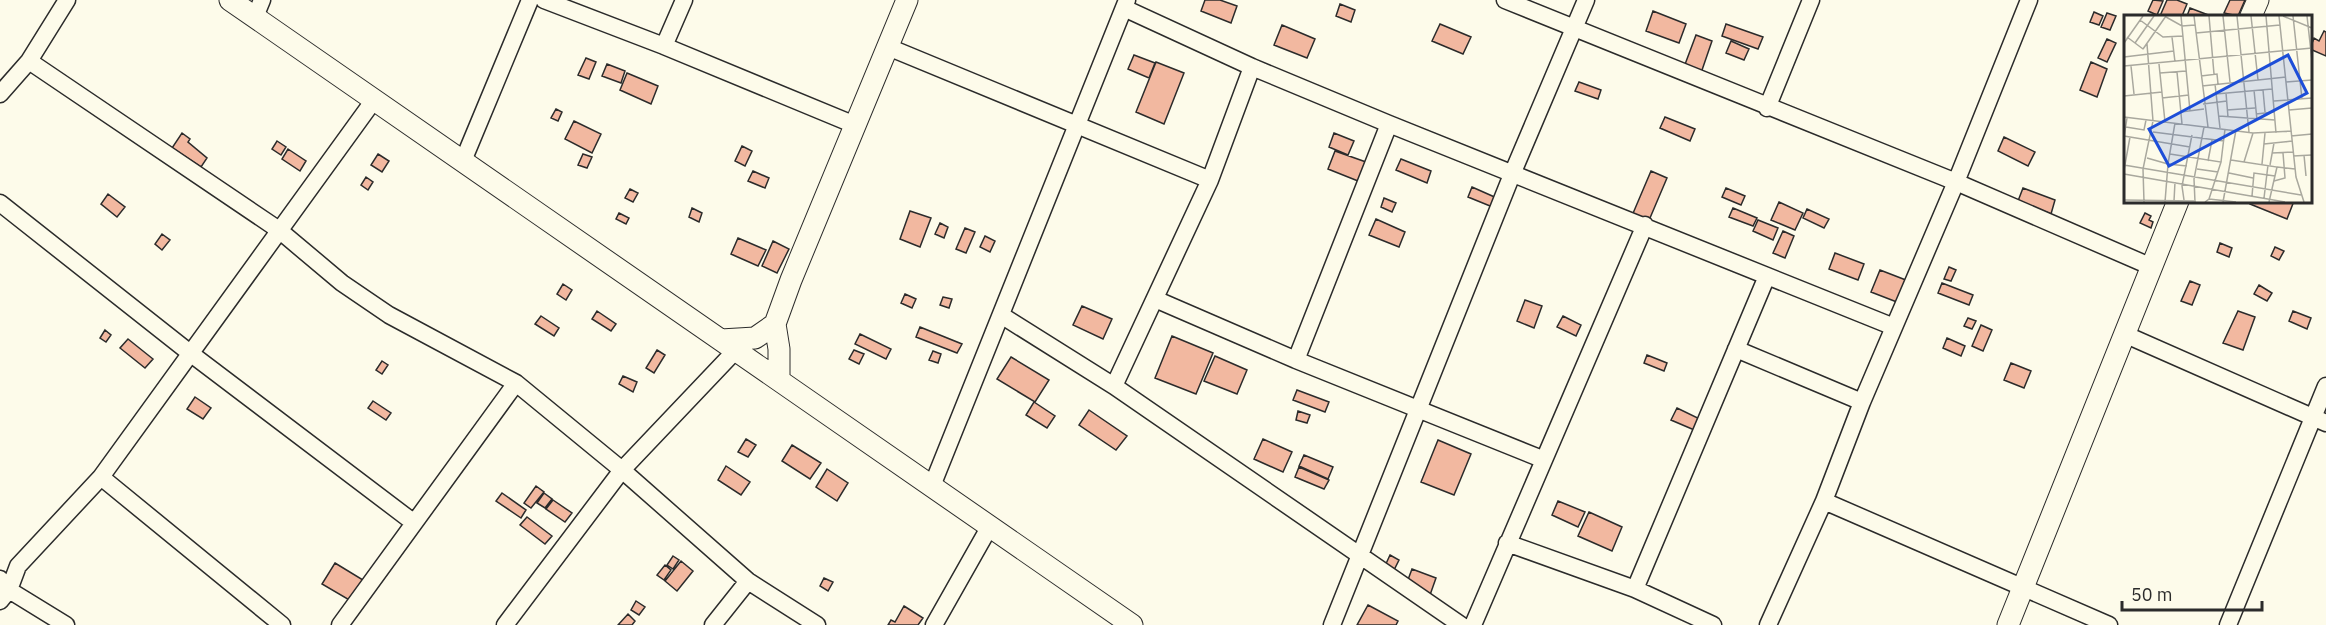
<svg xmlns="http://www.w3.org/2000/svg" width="2326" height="625" font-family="'IBM Plex Sans',sans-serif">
	<rect width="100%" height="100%" fill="#fdfbea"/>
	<!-- building -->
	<path fill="#f2b8a0" stroke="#2b2b2b" stroke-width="1.5" d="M1205,0h15l17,6 -6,17 -30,-12z
		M2153,0l10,1 -6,14 -9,-4z
		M2167,0h10l10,4 -5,12h-22z
		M2230,0h15l-7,16 -14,-3z
		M1340,4l15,6 -4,12 -15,-6z
		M2190,8l21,8h-24z
		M1653,11l33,13 -7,19 -33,-12z
		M2094,12l9,4 -4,9 -9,-3z
		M2107,13l9,3 -6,14 -9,-3z
		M1440,24l31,13 -8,17 -31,-13z
		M1726,24l37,13 -5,12 -36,-13z
		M1282,25l33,14 -8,19 -33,-13z
		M2324,31l2,1v24l-16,-7 4,-11 5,3z
		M1696,35l16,6 -11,32 -17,-6z
		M2107,39l9,4 -9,19 -9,-4z
		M1731,41l18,8 -5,11 -18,-7z
		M1134,55l21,8 -6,15 -21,-9z
		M586,58l10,4 -7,17 -11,-4z
		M1156,62l28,11 -20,51 -28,-12z
		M2091,62l16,7 -10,28 -17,-7z
		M607,64l18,7 -4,12 -19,-7z
		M627,73l31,13 -7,18 -31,-14z
		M1579,82l22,8 -3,9 -23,-8z
		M556,109l6,3 -4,9 -7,-3z
		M1665,117l30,12 -5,12 -30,-13z
		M574,121l27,13 -9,19 -27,-14z
		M182,133l8,6 -2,3 19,16 -6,9 -29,-19z
		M1334,133l20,8 -6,14 -19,-8z
		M2004,137l31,15 -7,14 -30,-15z
		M277,141l9,6 -5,8 -9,-6z
		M742,146l10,5 -7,15 -10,-5z
		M288,149l18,12 -6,10 -18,-12z
		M1335,151l31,11 -8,19 -30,-12z
		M378,154l11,7 -7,11 -11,-7z
		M583,154l9,3 -5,11 -9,-3z
		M1401,159l30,12 -4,12 -31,-13z
		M753,171l16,7 -4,10 -17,-7z
		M1651,171l16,7 -20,47 -16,-7z
		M366,177l7,5 -5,8 -7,-5z
		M1472,187l27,12 -4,9 -27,-11z
		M1726,188l19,8 -4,9 -19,-8z
		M2023,188l32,12 -4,14 -33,-13z
		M630,189l8,4 -5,9 -8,-4z
		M108,194l17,13 -8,10 -16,-13z
		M1384,198l12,5 -4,9 -11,-5z
		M2251,201h43l-7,18 -37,-15z
		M1779,202l24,11 -8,17 -24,-10z
		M692,208l10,5 -3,9 -10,-5z
		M1733,208l24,10 -4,8 -24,-9z
		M1807,209l22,10 -5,9 -21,-10z
		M910,211l21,7 -11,29 -20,-8z
		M619,213l10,5 -3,6 -10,-5z
		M2145,213l6,3 -2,4 4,2 -2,6 -11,-5z
		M1376,219l29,13 -6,15 -30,-12z
		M1758,220l20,8 -5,12 -20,-9z
		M940,223l8,4 -4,11 -9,-4z
		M965,228l10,4 -9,21 -10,-4z
		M1783,231l11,5 -9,22 -12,-5z
		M162,234l8,6 -8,10 -7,-6z
		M985,236l10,5 -5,11 -10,-5z
		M738,238l28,12 -8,16 -27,-12z
		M773,241l16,8 -12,24 -15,-7z
		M2220,243l12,5 -3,9 -12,-5z
		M2275,247l9,4 -5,9 -8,-4z
		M1835,253l29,11 -6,16 -29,-11z
		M1949,267l7,3 -5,11 -7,-2z
		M1880,270l31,12 -9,22 -31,-12z
		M2190,281l10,4 -8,20 -11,-4z
		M1942,283l31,12 -4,10 -31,-12z
		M563,284l9,6 -6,10 -9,-6z
		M2259,285l13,8 -5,8 -13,-7z
		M905,294l11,5 -4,9 -11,-5z
		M943,297l9,2 -3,9 -9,-3z
		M1525,300l17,6 -8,22 -17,-7z
		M1082,306l30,13 -9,20 -30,-14z
		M597,311l19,13 -5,7 -19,-12z
		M2238,311l17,6 -12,33 -20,-7z
		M2293,311l18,7 -4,11 -18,-8z
		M541,316l18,12 -5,8 -19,-12z
		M1563,316l18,9 -5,11 -19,-9z
		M1968,318l8,3 -4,8 -8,-3z
		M1981,325l11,5 -9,21 -11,-5z
		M920,327l42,17 -5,9 -41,-16z
		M105,330l6,5 -5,7 -6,-4z
		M860,334l31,15 -5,10 -31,-15z
		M1172,336l41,17 -17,41 -41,-16z
		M1947,338l18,8 -4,10 -18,-8z
		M128,339l25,20 -8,9 -25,-20z
		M657,350l8,5 -11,18 -8,-5z
		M854,350l10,4 -5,10 -10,-5z
		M933,351l8,3 -3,9 -9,-3z
		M1647,355l20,8 -3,8 -20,-8z
		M1215,356l32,14 -10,24 -33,-13z
		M1011,357l38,23 -14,22 -38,-23z
		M382,361l6,4 -6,9 -6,-4z
		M2011,363l20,8 -7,17 -20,-8z
		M623,376l14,6 -4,10 -14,-8z
		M1297,390l32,12 -4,10 -32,-12z
		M195,397l16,11 -8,11 -16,-10z
		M373,401l18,12 -5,7 -18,-12z
		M1034,402l21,14 -8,12 -21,-13z
		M1677,408l27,13 -5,11 -28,-12z
		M1089,410l38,26 -11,14 -37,-25z
		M1298,411l12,4 -3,8 -11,-3z
		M746,439l10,6 -8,12 -10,-5z
		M1263,439l29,13 -9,20 -29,-13z
		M1438,440l33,14 -17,41 -33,-13z
		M792,445l29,18 -11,16 -28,-18z
		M1304,455l29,12 -5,12 -29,-13z
		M726,466l24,16 -9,13 -23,-15z
		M1299,467l30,13 -5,9 -29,-12z
		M827,469l21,14 -11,18 -21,-14z
		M536,486l8,6 -13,16 -7,-5z
		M502,493l24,17 -5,8 -25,-17z
		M544,493l8,6 -7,9 -8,-5z
		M553,500l19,13 -7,9 -19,-13z
		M1558,501l27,11 -7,15 -26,-12z
		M1589,512l33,15 -10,24 -34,-15z
		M527,517l25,19 -7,8 -25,-19z
		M1390,555l9,5 -6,12 -9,-4z
		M673,556l6,4 -6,9 -6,-4z
		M681,561l12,10 -16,20 -12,-10z
		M335,563l28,17 -12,21 -29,-17z
		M665,565l6,5 -7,10 -7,-5z
		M1412,569l24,9 -6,17 -24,-10z
		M824,578l9,4 -5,9 -8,-5z
		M636,601l9,6 -6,8 -8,-5z
		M1368,605l30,16 -2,4h-39z
		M904,606l19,12 -5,7h-30l3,-5 4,2z
		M628,614l7,7 -3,4h-14z"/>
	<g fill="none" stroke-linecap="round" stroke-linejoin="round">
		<defs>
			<path id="minor" d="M544,0l120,46 191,79
				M1505,0l451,182 196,85
				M1124,8l128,59 137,57 505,203
				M255,17l7,-17
				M664,46l20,-46
				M888,47l322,133
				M29,61l250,169 63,53 47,32 127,68 106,87 126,111 69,44
				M0,94l29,-33 38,-61
				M1767,108l44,-108
				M463,161l67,-161
				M0,203l190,150 223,169
				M1155,299l141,61 246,99
				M1001,315l113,71 347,239
				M2124,334l202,89
				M1736,349l126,53
				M1296,360l93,-236
				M1114,386l96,-206 42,-113
				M101,477l181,148
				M932,486l195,-486
				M1824,501l285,124
				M1507,543l128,46 78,36
				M0,579l9,11 9,-24 83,-89 273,-377
				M1635,589l132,-313
				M0,601l9,-11 57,35
				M340,625l176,-242
				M505,625l117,-155 114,-120
				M713,625l35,-44
				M934,625l56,-99
				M1332,625l181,-453 73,-172
				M1473,625l172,-400
				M1768,625l56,-124 38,-99 94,-220 73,-182
				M2228,625l98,-239"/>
			<path id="tertiary" d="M230,0l902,625
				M2251,16l7,-16
				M721,340l34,-2 20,-14
				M779,380v-31l-4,-25 16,-44 116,-280
				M2008,625l170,-424"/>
		</defs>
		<!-- minor casing -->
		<use href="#minor" stroke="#2b2b2b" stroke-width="19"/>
		<!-- tertiary casing -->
		<use href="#tertiary" stroke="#2b2b2b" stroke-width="23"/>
		<!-- minor -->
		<use href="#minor" stroke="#fdfbea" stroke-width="16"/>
		<!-- tertiary -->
		<use href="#tertiary" stroke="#fdfbea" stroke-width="21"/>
	</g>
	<!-- overview -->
	<g transform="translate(2124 15)">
		<rect width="188" height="188" fill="#fdfbea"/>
		<path fill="none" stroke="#a9a89e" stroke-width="1.5" d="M57,1l9,95M70,1l14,111M85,1l5,58M99,1l7,66M113,1l12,116M127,1l7,64M142,1l10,117M155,1l17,161 8,25M159,1l29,12M169,1l9,83M183,1l5,45M42,2l16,9 13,-1M16,5l23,17 20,-1M72,18l84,-8M3,22l16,12M48,22l3,25M0,28l19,-27M11,28l19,-27M19,34l23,-33M0,42l50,-6M35,49l6,58M0,51l188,-18M7,51l3,28M53,57l5,52M36,58l26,-2M77,61l16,-2 1,10M162,67l26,-2M91,69l5,44M78,71l84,-9M130,75l3,30M139,75l2,22M102,78l2,24M92,79l56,-5M0,81l38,-4M38,83l27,-3M150,86l38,-3M79,89l24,-3M103,95l28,-2M165,95l23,-2M57,97l23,-3M132,99l18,-2M95,101l56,4M0,102l129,16 38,-2M2,112l18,3 2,-10M29,117l71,9M0,121l66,11M167,121l21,-2M0,122l3,-19M140,129l28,-3M148,138l21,-1M46,139l51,8 -12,37 -4,3M180,140l2,21M169,141l19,-1M23,143l21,6 7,-41M107,145l46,7 -8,35M84,146l4,-21M97,147l4,-33M120,147l9,-29M138,149l3,-31M0,150l177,30M146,150l4,-22M153,152l18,2M73,154l21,3M0,155l6,-33M105,158l24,5M0,159l161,28M150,166l11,-3 -2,-25M128,181l2,-23 21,3M140,183l4,-33M85,184l27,3M0,185l70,1M60,185l-2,-14 10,-51M50,186l1,-19M20,187l-1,-33 10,-48 -6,-77M41,187l3,-38 19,2M71,187l-1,-23 10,-52M99,187l13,-72"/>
		<path fill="#1d4ed8" fill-opacity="0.15" stroke="#1d4ed8" stroke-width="3" d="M164,40l19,38 -138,73 -20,-37z"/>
		<rect width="188" height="188" fill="none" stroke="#2b2b2b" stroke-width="3"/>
	</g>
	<!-- scale -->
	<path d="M2122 601v9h140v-9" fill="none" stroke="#2b2b2b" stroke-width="3"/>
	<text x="2131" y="601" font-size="18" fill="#2b2b2b" stroke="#fdfbea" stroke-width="4.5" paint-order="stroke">50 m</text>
</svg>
